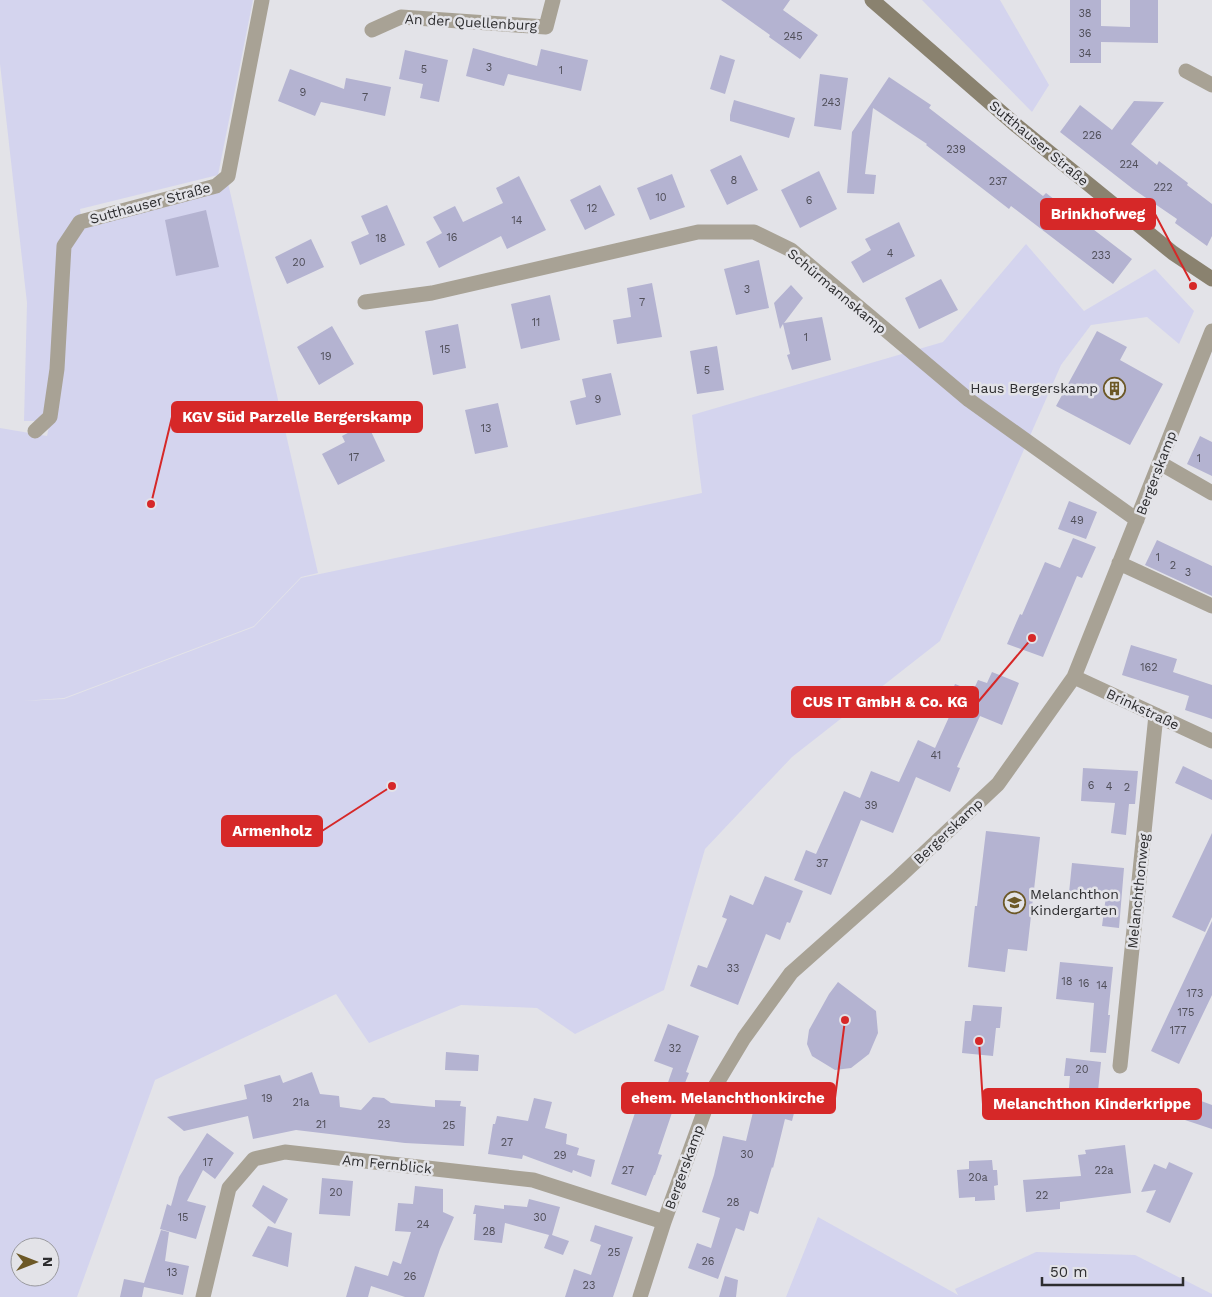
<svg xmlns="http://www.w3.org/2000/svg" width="1212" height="1297" font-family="'Work Sans',sans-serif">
	<rect width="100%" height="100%" fill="#e3e3e8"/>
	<!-- green -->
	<path fill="#d4d4ee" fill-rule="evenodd" d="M0,0h253l-35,175 -138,34 2,14 146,-40 90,390 -17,4 -47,49 -190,72 -41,3 41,-2 190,-72 47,-49 401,-85 -10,-78 251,-73 83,-98 58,67 71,-42 39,42 -15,33 -32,-27 -56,8 -30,40 -121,276 -148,116 -87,92 -41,141 -89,44 -38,-26 -76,-3 -92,38 -33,-49 -181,86 -78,217h-77v-869l47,8 3,-15h-26l3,-118 -27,-239zM20,1247h30v30h-30z
		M922,0h78l49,85 -17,27z
		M818,1217l140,78 -3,-6 81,-37 99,3 77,39v3h-426z"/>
	<!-- building -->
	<path fill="#b4b3d1" d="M721,0h69l-7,10 35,25 -18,24 -31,-22 1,-2z
		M1070,0h31v26l29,1v-27h28v43l-57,-1v21h-31z
		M473,48l64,18 4,-17 47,11 -7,31 -73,-17 -4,12 -38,-10z
		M405,50l43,10 -9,42 -19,-4 3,-14 -24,-5z
		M720,55l15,5 -10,34 -15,-5z
		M290,69l54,20 2,-11 45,9 -6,29 -64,-14 -6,14 -37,-15z
		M820,74l28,4 -7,52 -27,-4z
		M889,77l42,28 -2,3 114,88 3,-3 86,66 -19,25 -102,-78 -2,3 -83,-64 1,-1 -54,-36 -8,66 11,1 -2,19 -27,-1 5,-61z
		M734,100l61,18 -6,20 -59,-17v-6z
		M1134,101l30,1 -33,42 26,21 2,-4 29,22 -1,2 25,19v32l-5,10 -32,-23 2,-4 -44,-30 -73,-57 20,-27 32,25z
		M741,155l17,35 -31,15 -17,-35z
		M819,171l18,38 -37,19 -19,-38z
		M672,174l13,33 -35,13 -13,-32z
		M519,176l27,54 -39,19 -6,-13 -62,32 -13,-26 16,-9 -9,-16 22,-11 8,16 40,-19 -7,-15z
		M600,185l15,30 -30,15 -15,-30z
		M387,205l18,40 -45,20 -9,-23 18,-8 -8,-18z
		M206,210l13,57 -43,9 -11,-56z
		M899,222l16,34 -52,27 -12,-21 20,-12 -6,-11z
		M311,239l13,28 -37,17 -12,-27z
		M759,260l10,48 -33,7 -12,-46z
		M941,279l17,31 -39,19 -14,-31z
		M652,283l10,54 -45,7 -4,-24 18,-3 -4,-29z
		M791,285l12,13 -19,25 38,-6 9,43 -39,10 -5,-15 3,-1 -7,-30 -3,5 -6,-26z
		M550,295l10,45 -39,9 -10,-45z
		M458,324l8,44 -33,7 -8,-44z
		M332,326l22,38 -35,21 -22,-38z
		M1097,331l30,16 -7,13 43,24 -33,61 -74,-39z
		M717,346l7,44 -27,4 -7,-43z
		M611,373l10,42 -45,10 -6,-24 16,-4 -4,-18z
		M498,403l10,44 -33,7 -10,-44z
		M367,423l18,38 -47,24 -16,-31 23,-12 -3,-6z
		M1200,436l12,6v34l-25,-12z
		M1069,501l28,11 -11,27 -28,-10z
		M1073,538l23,9 -14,31 -5,-2 -34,81 -36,-13 13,-30 2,1 23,-53 15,6z
		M1157,540l55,26v30l-67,-31z
		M1131,645l46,14 -4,13 39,13v34l-27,-9 4,-14 -67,-21z
		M992,672l27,11 -17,42 -22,-9 -23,51 3,1 -10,24 -34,-15 -23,56 -32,-13 -30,75 -37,-15 12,-30 10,4 28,-63 16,7 11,-27 28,11 19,-42 17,8 19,-42 -7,-3 8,-19 18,7 5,-11 9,3z
		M1183,766l29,14v20l-37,-17z
		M1083,768l55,3 -3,33h-6l-3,31 -15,-2 4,-30 -34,-2z
		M986,831l54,6 -13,114 -19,-2 -3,23 -37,-5 7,-61h2z
		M1212,833v84l-7,15 -33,-15z
		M1072,863l52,5 -5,60 -17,-2 4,-30 -37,-3z
		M765,876l38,15 -13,32 -3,-1 -7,18 -14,-6 -28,71 -48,-19 8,-21 9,3 20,-49 -5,-2 8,-22 23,10z
		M1212,921v74l-33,69 -28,-13z
		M1060,962l53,5 -5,48h2l-4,38 -16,-1 4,-49 -38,-4z
		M838,982l38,29 2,22 -9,21 -18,14 -16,2 -23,-14 -5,-12 2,-14 20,-36z
		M973,1005l29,2 -2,21h-4l-3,28 -31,-3 3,-32h6z
		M668,1024l31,12 -13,36 3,1 -8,20 -2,-1 -21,62 4,1 -7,20h-1l-8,21 -35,-12 29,-86 15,5 3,-8 5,2 10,-29 -19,-7z
		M446,1052l33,3 -1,16 -33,-1z
		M1066,1058l35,4 -3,29 -29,-3 1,-12h-6z
		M312,1072l8,22 19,2 1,11 21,3 12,-13 11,1 7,5 44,4v-7l26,1 -1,5 6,1 -2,39 -59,-3 -109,-13 -43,9 -5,-23 -64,15 -17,-14 80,-18 -3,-14 36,-10 3,8z
		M753,1082l46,11 -7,28 -7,-2 -12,49 -1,-1 -14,47 -8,-3 -6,20 -8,-3 -18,51 -30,-11 9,-25 14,5 9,-30 -18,-6 12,-37 9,-39 23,5 7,-29 -7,-2z
		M534,1098l18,4 -7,26 22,6 -1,10 13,4 -2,7 18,5 -4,17 -18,-7 -1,3 -49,-18 -1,4 -34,-5 5,-30h2l2,-8 31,5z
		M1193,1098l19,7v24l-27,-9z
		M207,1133l27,20 -19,26 -12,-9 -16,31 19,5 -10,33 -36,-10 7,-25 4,2 8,-29z
		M1125,1145l6,48 -71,9v7l-34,3 -3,-32 58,-4 -3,-21 8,-1 -1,-4z
		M992,1160l1,10h4l1,15 -4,1 1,14 -20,1v-4l-16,1 -2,-28 12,-1v-8z
		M1169,1162l24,11 -23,50 -24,-11 10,-22 -15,2 13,-28 12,5z
		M322,1178l31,3 -3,35 -31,-2z
		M263,1185l25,14 -13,25 -23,-18z
		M415,1186l28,3v23l11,5 -14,32 -16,48h-19l-34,-11 -3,11h-22l9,-31 33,10 5,-15 8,3 10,-32 -16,-1 3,-28 15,1z
		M529,1199l31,8 -8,28 17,6 -6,14 -19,-7 5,-13 -44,-12 -3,20 -28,-3 2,-26h-3l2,-9 29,4v-4l23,2z
		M595,1225l38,12 -20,60h-48l9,-28 17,6 10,-30 -11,-4z
		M268,1226l24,7 -4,34 -36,-11z
		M161,1230l8,2 -4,29 24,5 -6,29 -39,-8 -2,10h-22l4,-18 20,4z
		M725,1276l13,4 -2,17h-17z"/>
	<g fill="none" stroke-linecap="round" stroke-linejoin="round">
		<!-- street -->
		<path stroke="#a8a295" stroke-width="15" d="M372,30l29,-13 145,10 7,-27
			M1186,71l26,14
			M365,302l67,-9 266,-61h56l37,18 178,150 168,120
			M35,431l15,-14 7,-48 7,-123 16,-24 136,-36 12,-10 34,-176
			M1160,463l52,30
			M1119,563l93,43
			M1074,677l138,64
			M1120,1066l36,-351
			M203,1297l26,-109 25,-29 31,-7 248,28 131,42
			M640,1297l24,-75 47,-129 33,-55 47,-65 108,-96 99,-93 76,-107 138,-346"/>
		<!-- secondary -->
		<path stroke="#8a826f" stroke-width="15" d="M872,0l145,126 156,127 39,26"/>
	</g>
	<!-- icons -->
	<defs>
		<symbol id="building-ring" viewBox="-11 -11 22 22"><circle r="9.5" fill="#e3e3e8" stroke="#6c5826" stroke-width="1.5"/><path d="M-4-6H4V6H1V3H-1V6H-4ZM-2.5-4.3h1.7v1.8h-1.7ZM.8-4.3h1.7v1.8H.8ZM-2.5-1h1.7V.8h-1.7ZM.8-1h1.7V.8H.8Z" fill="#6c5826"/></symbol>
		<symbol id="school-ring" viewBox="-11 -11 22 22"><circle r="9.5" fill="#e3e3e8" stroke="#6c5826" stroke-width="1.5"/><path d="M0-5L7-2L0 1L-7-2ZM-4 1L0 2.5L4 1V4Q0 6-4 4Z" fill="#6c5826"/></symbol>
	</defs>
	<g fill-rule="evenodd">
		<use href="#building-ring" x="1102" y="376" width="25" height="25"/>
		<use href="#school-ring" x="1002" y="890" width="25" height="25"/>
	</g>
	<g text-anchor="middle" stroke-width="5" stroke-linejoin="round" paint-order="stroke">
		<!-- number labels -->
		<g font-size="11" fill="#4f4e58">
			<text x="1085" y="17">38</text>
			<text x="1085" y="37">36</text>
			<text x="793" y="40">245</text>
			<text x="1085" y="57">34</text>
			<text x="489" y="71">3</text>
			<text x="424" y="73">5</text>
			<text x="561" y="74">1</text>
			<text x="303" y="96">9</text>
			<text x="365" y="101">7</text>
			<text x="831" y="106">243</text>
			<text x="1092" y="139">226</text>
			<text x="956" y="153">239</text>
			<text x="1129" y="168">224</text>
			<text x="734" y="184">8</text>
			<text x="998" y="185">237</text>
			<text x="1163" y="191">222</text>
			<text x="661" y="201">10</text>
			<text x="809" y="204">6</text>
			<text x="592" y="212">12</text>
			<text x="517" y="224">14</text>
			<text x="452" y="241">16</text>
			<text x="381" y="242">18</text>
			<text x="890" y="257">4</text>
			<text x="1101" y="259">233</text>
			<text x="299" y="266">20</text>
			<text x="747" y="293">3</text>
			<text x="642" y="306">7</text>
			<text x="536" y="326">11</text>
			<text x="806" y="341">1</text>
			<text x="445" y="353">15</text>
			<text x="326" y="360">19</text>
			<text x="707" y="374">5</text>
			<text x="598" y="403">9</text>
			<text x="486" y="432">13</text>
			<text x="354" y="461">17</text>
			<text x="1199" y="462">1</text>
			<text x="1077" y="524">49</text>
			<text x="1158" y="561">1</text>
			<text x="1173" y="569">2</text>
			<text x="1188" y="576">3</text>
			<text x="1149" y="671">162</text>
			<text x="936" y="759">41</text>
			<text x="1091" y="789">6</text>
			<text x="1109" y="790">4</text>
			<text x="1127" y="791">2</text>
			<text x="871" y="809">39</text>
			<text x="822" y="867">37</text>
			<text x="733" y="972">33</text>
			<text x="1067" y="985">18</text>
			<text x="1084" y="987">16</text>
			<text x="1102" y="989">14</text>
			<text x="1195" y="997">173</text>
			<text x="1186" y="1016">175</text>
			<text x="1178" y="1034">177</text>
			<text x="675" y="1052">32</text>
			<text x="1082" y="1073">20</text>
			<text x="267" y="1102">19</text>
			<text x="301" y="1106">21a</text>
			<text x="321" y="1128">21</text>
			<text x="384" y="1128">23</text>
			<text x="449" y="1129">25</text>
			<text x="507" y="1146">27</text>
			<text x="747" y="1158">30</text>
			<text x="560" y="1159">29</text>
			<text x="208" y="1166">17</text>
			<text x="628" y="1174">27</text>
			<text x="1104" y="1174">22a</text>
			<text x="978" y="1181">20a</text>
			<text x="336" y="1196">20</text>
			<text x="1042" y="1199">22</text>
			<text x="733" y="1206">28</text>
			<text x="183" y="1221">15</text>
			<text x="540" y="1221">30</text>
			<text x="423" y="1228">24</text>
			<text x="489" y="1235">28</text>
			<text x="614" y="1256">25</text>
			<text x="708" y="1265">26</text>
			<text x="172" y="1276">13</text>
			<text x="410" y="1280">26</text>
			<text x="589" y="1289">23</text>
		</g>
		<!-- street labels -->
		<g font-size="14" fill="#2d2d2f" stroke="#e3e3e8">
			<text transform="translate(471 22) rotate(3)" y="5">An der Quellenburg</text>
			<text transform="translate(1039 143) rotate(40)" y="5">Sutthauser Straße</text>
			<text transform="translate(150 203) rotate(-15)" y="5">Sutthauser Straße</text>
			<text transform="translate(837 291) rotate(40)" y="5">Schürmannskamp</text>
			<text transform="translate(1156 473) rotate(-69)" y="5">Bergerskamp</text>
			<text transform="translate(1143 709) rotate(25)" y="5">Brinkstraße</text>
			<text transform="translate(948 831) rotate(-43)" y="5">Bergerskamp</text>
			<text transform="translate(1138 891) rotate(-84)" y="5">Melanchthonweg</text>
			<text transform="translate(387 1164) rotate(6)" y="5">Am Fernblick</text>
			<text transform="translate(684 1167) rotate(-70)" y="5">Bergerskamp</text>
		</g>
		<!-- poi labels -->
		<g font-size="14" fill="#2d2d2f" stroke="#e3e3e8" text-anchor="end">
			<text x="1098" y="393">Haus Bergerskamp</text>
			<text x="1030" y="899" text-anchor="start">Melanchthon<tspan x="1030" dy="16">Kindergarten</tspan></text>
		</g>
	</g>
	<!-- callouts -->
	<path fill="none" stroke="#d62828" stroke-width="2" d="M1193 286L1155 214M151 504L172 417M1032 638L978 702M392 786L322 831M845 1020L835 1098M979 1041L983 1104"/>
	<g fill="#d62828" stroke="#e3e3e8" stroke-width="2">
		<circle cx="1193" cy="286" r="5"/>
		<circle cx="151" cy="504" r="5"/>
		<circle cx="1032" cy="638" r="5"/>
		<circle cx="392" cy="786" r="5"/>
		<circle cx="845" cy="1020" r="5"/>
		<circle cx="979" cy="1041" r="5"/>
	</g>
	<g fill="#d62828" stroke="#d62828" stroke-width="2">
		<rect x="1041" y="199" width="114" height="30" rx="5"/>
		<rect x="172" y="402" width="250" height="30" rx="5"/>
		<rect x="792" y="687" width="186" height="30" rx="5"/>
		<rect x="222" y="816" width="100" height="30" rx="5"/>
		<rect x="622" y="1083" width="213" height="30" rx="5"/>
		<rect x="983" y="1089" width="218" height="30" rx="5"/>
	</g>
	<g font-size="15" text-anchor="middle" font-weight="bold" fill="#fff">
		<text x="1098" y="219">Brinkhofweg</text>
		<text x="297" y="422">KGV Süd Parzelle Bergerskamp</text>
		<text x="885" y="707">CUS IT GmbH &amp; Co. KG</text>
		<text x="272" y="836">Armenholz</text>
		<text x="728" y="1103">ehem. Melanchthonkirche</text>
		<text x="1092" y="1109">Melanchthon Kinderkrippe</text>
	</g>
	<!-- north arrow -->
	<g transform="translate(35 1262) rotate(90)"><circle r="24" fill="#e3e3e8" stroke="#9a9a9e"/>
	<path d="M0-4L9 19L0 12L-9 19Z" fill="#6c5826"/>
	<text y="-8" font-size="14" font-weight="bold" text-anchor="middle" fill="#2d2d2f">N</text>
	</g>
	<!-- scale -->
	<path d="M1042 1277v8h141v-8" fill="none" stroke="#2d2d2f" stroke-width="2.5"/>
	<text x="1050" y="1277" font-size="15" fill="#2d2d2f" stroke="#e3e3e8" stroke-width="4" paint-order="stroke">50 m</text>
</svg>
